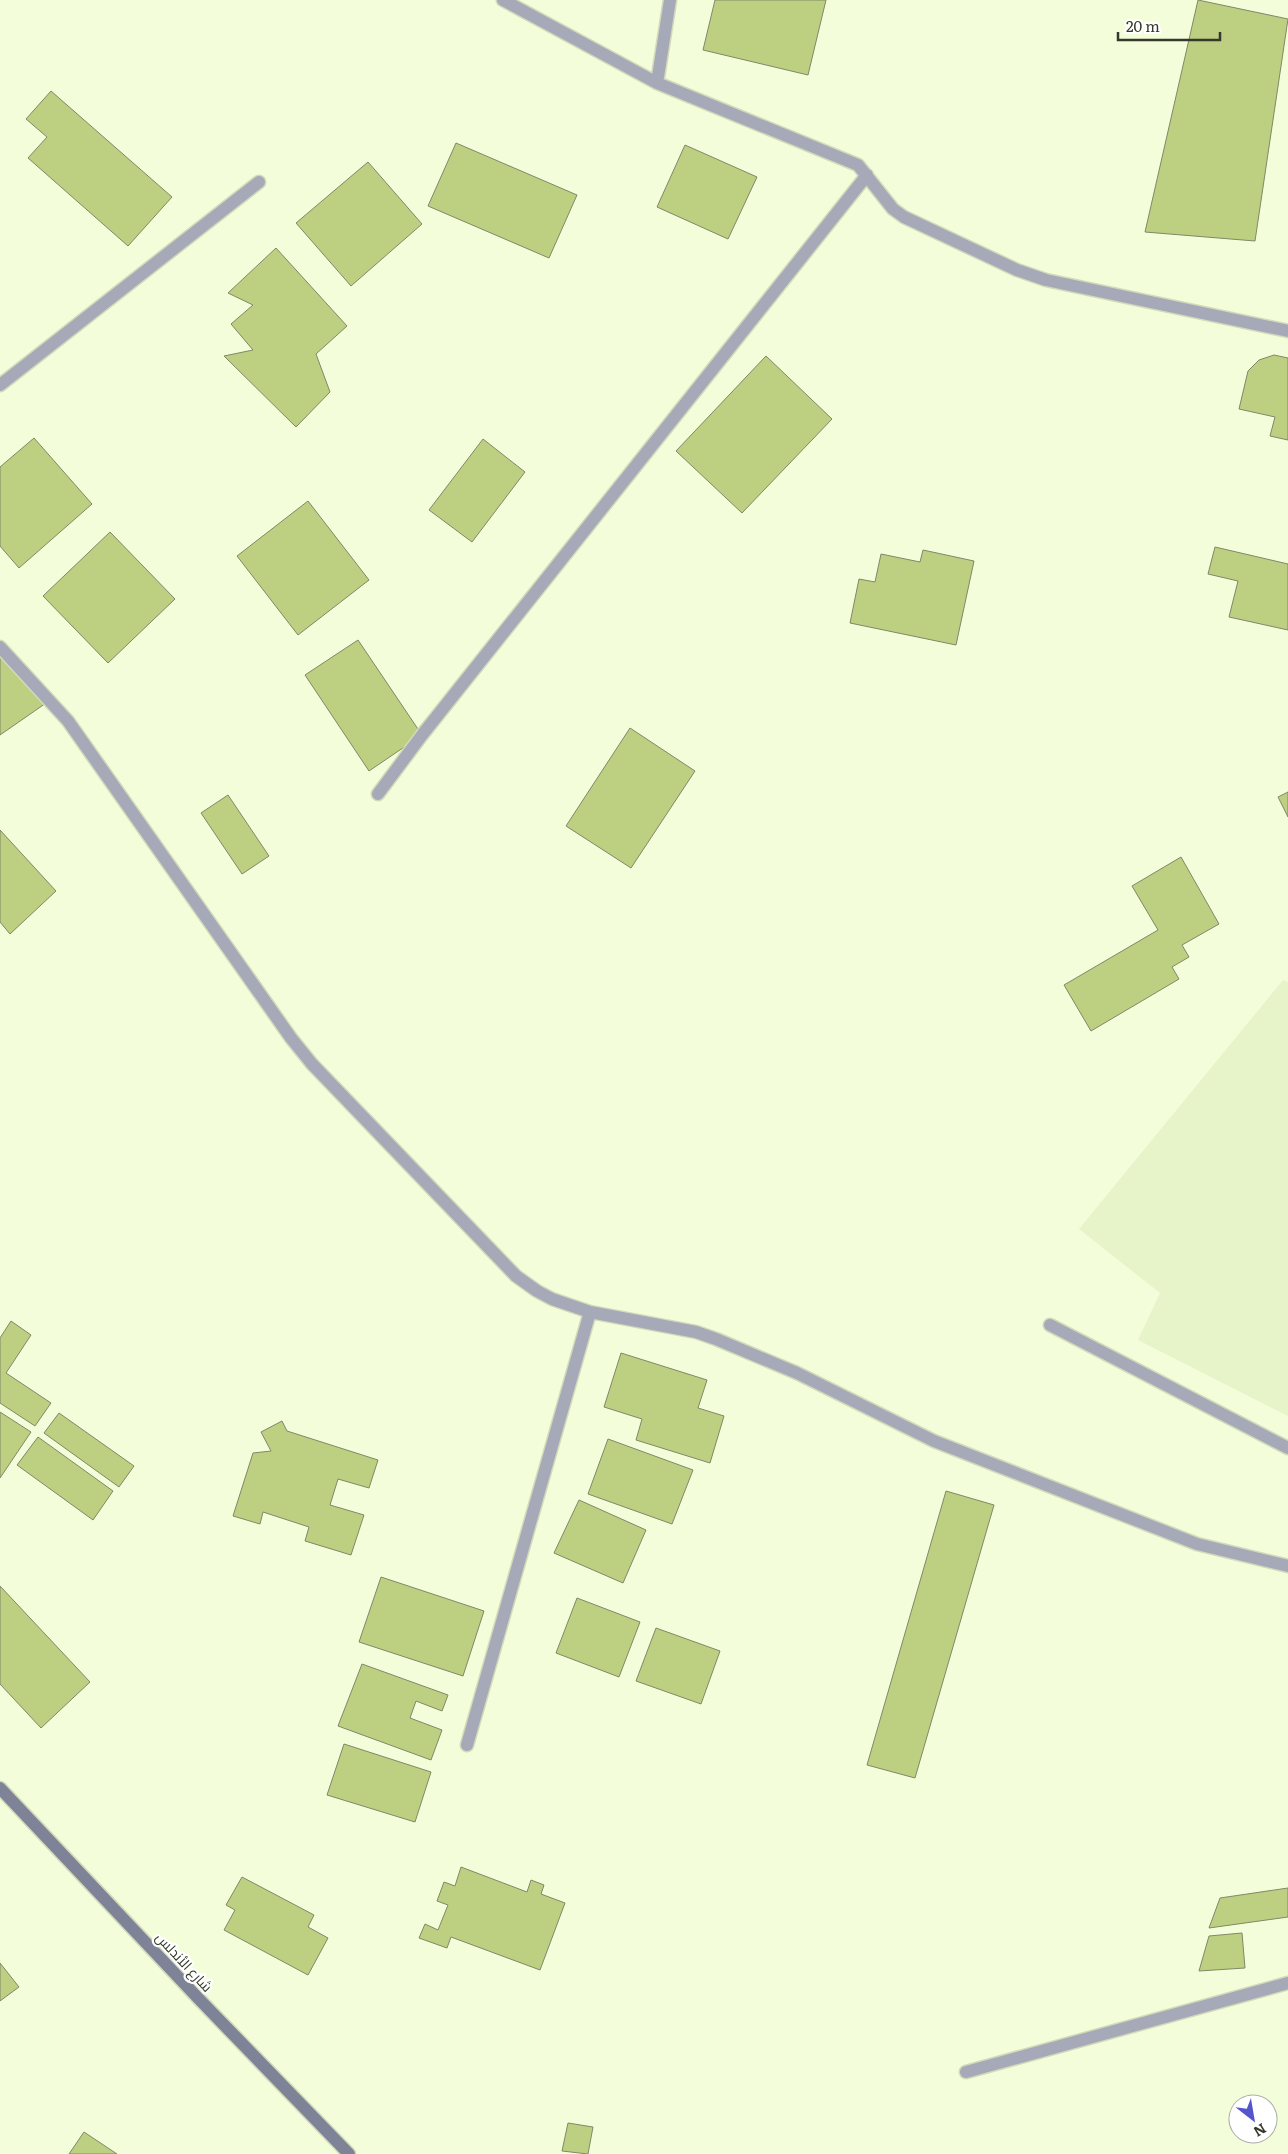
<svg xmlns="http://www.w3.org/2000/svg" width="1288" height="2154" font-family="Literata,Cairo,serif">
	<rect width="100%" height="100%" fill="#f4fdda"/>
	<!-- built -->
	<path fill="#e7f3c8" d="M1283,980l5,2v434l-150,-76 22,-47 -81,-64z"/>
	<!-- building -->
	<path fill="#bdd081" stroke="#808868" d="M715,0h111l-18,75 -105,-25z
		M1198,0l90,19 -33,222 -110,-9z
		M51,91l121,106 -44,49 -100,-88 19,-21 -21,-18z
		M456,143l121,52 -28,63 -121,-52z
		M685,145l72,32 -29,62 -71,-32z
		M368,162l54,62 -71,62 -55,-63z
		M276,248l71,78 -31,28 14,38 -34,35 -72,-71 29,-6 -22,-26 22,-19 -25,-12z
		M1274,355l14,3v82l-18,-4 5,-19 -36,-8 9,-38 11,-11z
		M766,356l66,63 -90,94 -66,-62z
		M34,438l58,66 -73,64 -19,-22v-79z
		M483,439l42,33 -53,70 -43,-32z
		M308,501l61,79 -71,55 -61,-79z
		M110,532l65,67 -67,64 -65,-67z
		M1215,547l73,17v66l-59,-13 9,-36 -30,-7z
		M923,550l51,11 -18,84 -106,-22 9,-44 16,3 6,-28 39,8z
		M358,640l64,95 -53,36 -64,-96z
		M0,656l49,45 -49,34z
		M630,728l65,43 -64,97 -65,-42z
		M1288,792v25l-10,-20z
		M228,795l41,61 -27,18 -41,-61z
		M0,830l56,61 -46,43 -10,-12z
		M1181,857l38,67 -37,21 7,12 -17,10 7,12 -88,52 -27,-46 94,-55 -26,-44z
		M11,1321l20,14 -25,38 45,30 -16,23 -35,-23v-65z
		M621,1353l86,27 -9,28 26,8 -14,47 -74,-23 6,-21 -38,-12z
		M0,1412l31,20 -31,46z
		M59,1413l75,53 -15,21 -75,-54z
		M282,1421l5,10 91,29 -9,28 -31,-9 -8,26 34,10 -13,40 -46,-14 4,-14 -46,-15 -3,12 -27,-8 20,-63 18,-2 -10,-19z
		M38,1437l75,54 -20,29 -76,-55z
		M608,1439l85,31 -21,54 -84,-30z
		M946,1491l48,14 -79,273 -48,-13z
		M579,1500l67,30 -23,53 -69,-30z
		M381,1577l103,34 -21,65 -104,-34z
		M0,1586l90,96 -49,46 -41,-44z
		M577,1598l63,24 -21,55 -63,-24z
		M656,1628l64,23 -19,53 -65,-23z
		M362,1664l86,31 -6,16 -26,-10 -6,17 32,12 -11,30 -93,-34z
		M344,1744l87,28 -16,50 -88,-27z
		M461,1867l66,25 4,-12 13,5 -3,9 24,9 -25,67 -89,-33 -4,11 -28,-10 6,-14 13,6 10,-25 -11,-4 7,-19 11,4z
		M242,1877l72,38 -6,12 20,11 -20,37 -84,-45 11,-20 -9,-5z
		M1288,1888v29l-79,11 11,-30z
		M1242,1933l3,35 -46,3 10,-35z
		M0,1963l19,24 -19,14z
		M568,2123l25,4 -5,27 -26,-3z
		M84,2132l33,22h-48z"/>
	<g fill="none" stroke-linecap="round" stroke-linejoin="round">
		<defs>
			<path id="street" d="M503,0l154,83 201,82 35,44 11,8 113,53 29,10 242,51
				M657,83l13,-83
				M0,385l259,-203
				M0,647l68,74 223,317 21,26 179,186 25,26 21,15 15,8 38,13 106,20 20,7 81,34 137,68 263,103 91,22
				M378,794l44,-59 445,-560
				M1050,1325l238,123
				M467,1745l123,-433
				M966,2072l322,-89"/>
			<path id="secondary" d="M0,1788l198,210 151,156"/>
		</defs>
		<!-- street casing -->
		<use href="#street" stroke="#d2daba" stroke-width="15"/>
		<!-- secondary casing -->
		<use href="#secondary" stroke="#d2daba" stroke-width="15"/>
		<!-- street -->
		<use href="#street" stroke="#a6a9b8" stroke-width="12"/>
		<!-- secondary -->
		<use href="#secondary" stroke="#7f8398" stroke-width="12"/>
	</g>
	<g text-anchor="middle" stroke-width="4.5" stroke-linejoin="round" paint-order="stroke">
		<!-- street labels -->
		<g font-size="14" fill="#35392b" stroke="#fff">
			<text transform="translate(184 1962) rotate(47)" y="5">شارع الأندلس</text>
		</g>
	</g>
	<!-- north arrow -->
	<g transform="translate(1253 2119) rotate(149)"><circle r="24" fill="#ffffff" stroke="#aeb0aa"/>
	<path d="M0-4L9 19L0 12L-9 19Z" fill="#5555cc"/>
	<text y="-8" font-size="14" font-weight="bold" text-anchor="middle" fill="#35392b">N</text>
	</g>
	<!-- scale -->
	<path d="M1118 32v8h102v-8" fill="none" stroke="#35392b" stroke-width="2.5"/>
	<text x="1126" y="32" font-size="15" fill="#35392b" stroke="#ffffff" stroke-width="4" paint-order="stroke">20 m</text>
</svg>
